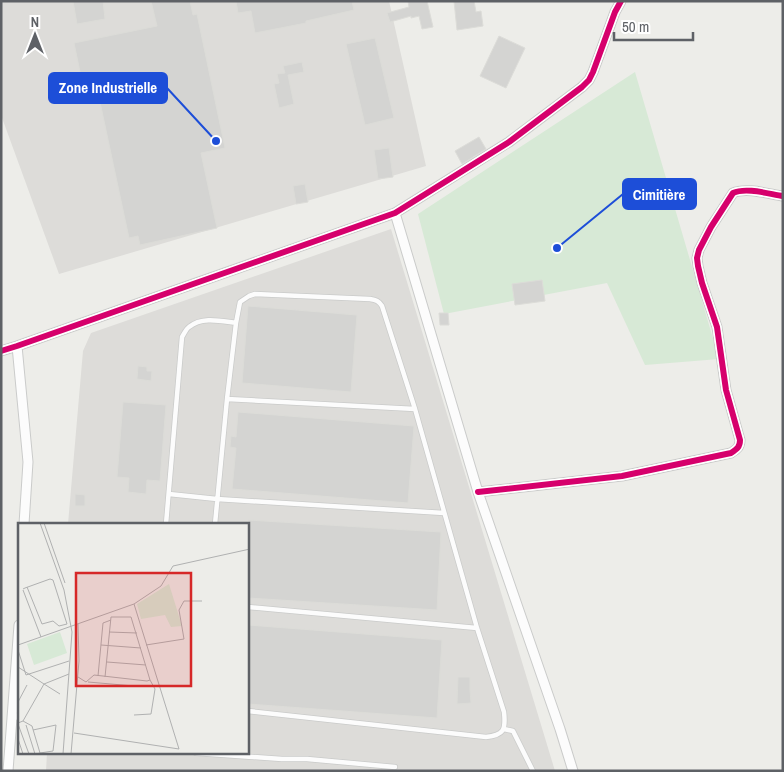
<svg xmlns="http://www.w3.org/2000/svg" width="784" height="772" font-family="'Archivo Narrow',sans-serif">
	<rect width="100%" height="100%" fill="#edede9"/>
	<!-- industrial -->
	<path fill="#dddcd9" d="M1,1h388l37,165 -367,108 -58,-159z
		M391,229l164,542h-509l1,-18h201v-229h-180l15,-173 8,-18z"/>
	<!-- green -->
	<path fill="#d7e9d6" d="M635,72l84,287 -74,6 -38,-82 -163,31 -26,-100z"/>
	<!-- building -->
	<path fill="#d4d4d2" stroke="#dcdcd8" d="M73,1h30l2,18 -28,5z
		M151,1h39l3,14 4,-1 28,134 -24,5 16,75 -77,17 -2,-9 -9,2 -32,-150 -13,3 -10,-48 83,-17z
		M236,1h116l2,9 -48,11v2l-51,10 -4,-22 -13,2z
		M408,1h19l6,26 -11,2 -3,-13 -8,2v-2l-21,6 -3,-9 22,-6z
		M454,1h20l2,11 5,-1 2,15 -26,4z
		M499,36l26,12 -19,40 -26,-12z
		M375,38l19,80 -29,7 -19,-81z
		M302,62l2,10 -16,3 6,29 -15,4 -5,-24 5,-1 -2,-9 8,-1 -2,-7z
		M479,137l7,12 -24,15 -7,-13z
		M389,148l4,29 -15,2 -4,-29z
		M305,184l3,18 -12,2 -3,-18z
		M542,280l3,21 -30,4 -3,-21z
		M248,306l109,9 -6,77 -109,-9z
		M439,313h9l1,12h-9z
		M138,366l9,1v4h5l-1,10 -14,-2z
		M123,402l43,3 -6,76 -13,-1 -1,14 -18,-2 1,-14 -12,-1z
		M238,412l176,14 -6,77 -176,-14 4,-41 -6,-1 1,-11 5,1z
		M75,494l10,1v11h-10z
		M248,520l193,12 -4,78 -189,-12z
		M248,625l194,15 -5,78 -189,-14z
		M458,677h12v13l1,13 -14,1z"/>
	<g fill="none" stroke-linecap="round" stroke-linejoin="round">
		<defs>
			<path id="lane" d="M227,399l188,10
				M169,494l48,5 227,14
				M166,524l16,-187c2,-3 4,-8 7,-10 13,-11 32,-6 47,-4
				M215,524l12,-125 9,-76 4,-21 9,-6 6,-2 115,5c6,1 9,2 12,7l33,103 62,219 27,84c2,18 0,23 -18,25l-238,-26
				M248,607l229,21
				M13,713l6,6
				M504,729l9,2 20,40
				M196,753l86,6h25l88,8"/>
			<path id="street" d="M395,213l83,279 82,237 13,42
				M17,346l11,116 -4,62
				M1,351l16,-5 378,-133 114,-71 73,-55 7,-7 4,-8 22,-60 6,-11
				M478,492l144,-16 109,-23c6,-4 9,-6 9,-13l-14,-50 -9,-63 -15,-44 -4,-17 -1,-8 2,-8 12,-23 22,-34c13,-6 36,1 50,3
				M8,771l11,-146"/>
		</defs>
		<!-- lane casing -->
		<use href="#lane" stroke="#cacbca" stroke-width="6"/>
		<!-- street casing -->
		<use href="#street" stroke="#cacbca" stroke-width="11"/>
		<!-- lane -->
		<use href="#lane" stroke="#fcfcfc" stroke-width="4.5"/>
		<!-- street -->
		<use href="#street" stroke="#fcfcfc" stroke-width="9"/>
		<defs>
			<path id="cycleway" d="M1,351l16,-5 378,-133 114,-71 73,-55 7,-7 4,-8 22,-60 6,-11
				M478,492l144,-16 109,-23c6,-4 9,-6 9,-13l-14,-50 -9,-63 -15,-44 -4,-17 -1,-8 2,-8 12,-23 22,-34c13,-6 36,1 50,3"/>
		</defs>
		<!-- cycleway casing -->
		<use href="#cycleway" stroke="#fff" stroke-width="9"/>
		<!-- cycleway -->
		<use href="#cycleway" stroke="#d6006c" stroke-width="6"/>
	</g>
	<!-- overview -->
	<g transform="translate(18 523)">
		<rect width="231" height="231" fill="#edede9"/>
		<path d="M151,61l13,42 -11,1 -6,-12 -24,4 -4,-15zM42,109l7,21 -33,12 -7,-21z" fill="#d7e9d6"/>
		<path fill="none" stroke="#b0b1b1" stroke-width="1" d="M22,0l24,67 8,42 -9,122M26,0l21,60M5,66l2,-1 25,-9 3,1 14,44 -8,2 -6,-5 -11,3 -15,-37M5,67l18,47M91,109l28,1M0,122l116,-41 27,-18 12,-20 77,-17M83,122l40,3M128,122l38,-6 -5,-29 5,-9h18M0,127l8,25 43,-14M89,139l39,3M0,144l26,17 -21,37M80,153l5,-53 8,-3M60,154l8,5 8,-7 53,6 3,-1 -19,-63h-20l-6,60M70,159l46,4M42,171l-16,-10 25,-10M0,179l9,-17M116,192l17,-1 4,-25 -5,-9M0,200l5,-2 9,5 8,27 -4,1M0,201l11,30M8,202l9,29M15,207l23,-5 -3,26 -13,2M56,210l105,16 -45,-145M0,216l5,15M53,231l8,-93 -1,-37"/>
		<path fill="#d62828" fill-opacity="0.15" stroke="#d62828" stroke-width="2.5" d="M58,50h115v113h-115z"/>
		<rect width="231" height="231" fill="none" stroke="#5e6166" stroke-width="2.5"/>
	</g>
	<!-- callouts -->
	<path fill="none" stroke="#1d4ed8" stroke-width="2" d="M216 141L167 88M557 248L623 194"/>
	<g fill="#1d4ed8" stroke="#fff" stroke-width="2">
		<circle cx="216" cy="141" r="5"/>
		<circle cx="557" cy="248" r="5"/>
	</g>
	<g fill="#1d4ed8" stroke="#1d4ed8" stroke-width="2">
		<rect x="49" y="73" width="118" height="30" rx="5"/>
		<rect x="623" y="179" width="73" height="30" rx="5"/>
	</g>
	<g font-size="15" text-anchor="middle" font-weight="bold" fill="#fff">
		<text x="108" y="93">Zone Industrielle</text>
		<text x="659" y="200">Cimitière</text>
	</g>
	<!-- border -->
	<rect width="784" height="772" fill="none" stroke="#5e6166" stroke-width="5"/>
	<!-- north arrow -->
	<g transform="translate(35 35)" stroke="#ffffff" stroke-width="4" paint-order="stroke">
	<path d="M0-4L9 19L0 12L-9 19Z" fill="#5e6166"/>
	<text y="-8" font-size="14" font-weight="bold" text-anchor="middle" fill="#5e6166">N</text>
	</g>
	<!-- scale -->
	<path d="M614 32v8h79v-8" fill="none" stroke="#5e6166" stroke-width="2.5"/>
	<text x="622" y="32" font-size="15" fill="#5e6166" stroke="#ffffff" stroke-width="4" paint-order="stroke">50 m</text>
</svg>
